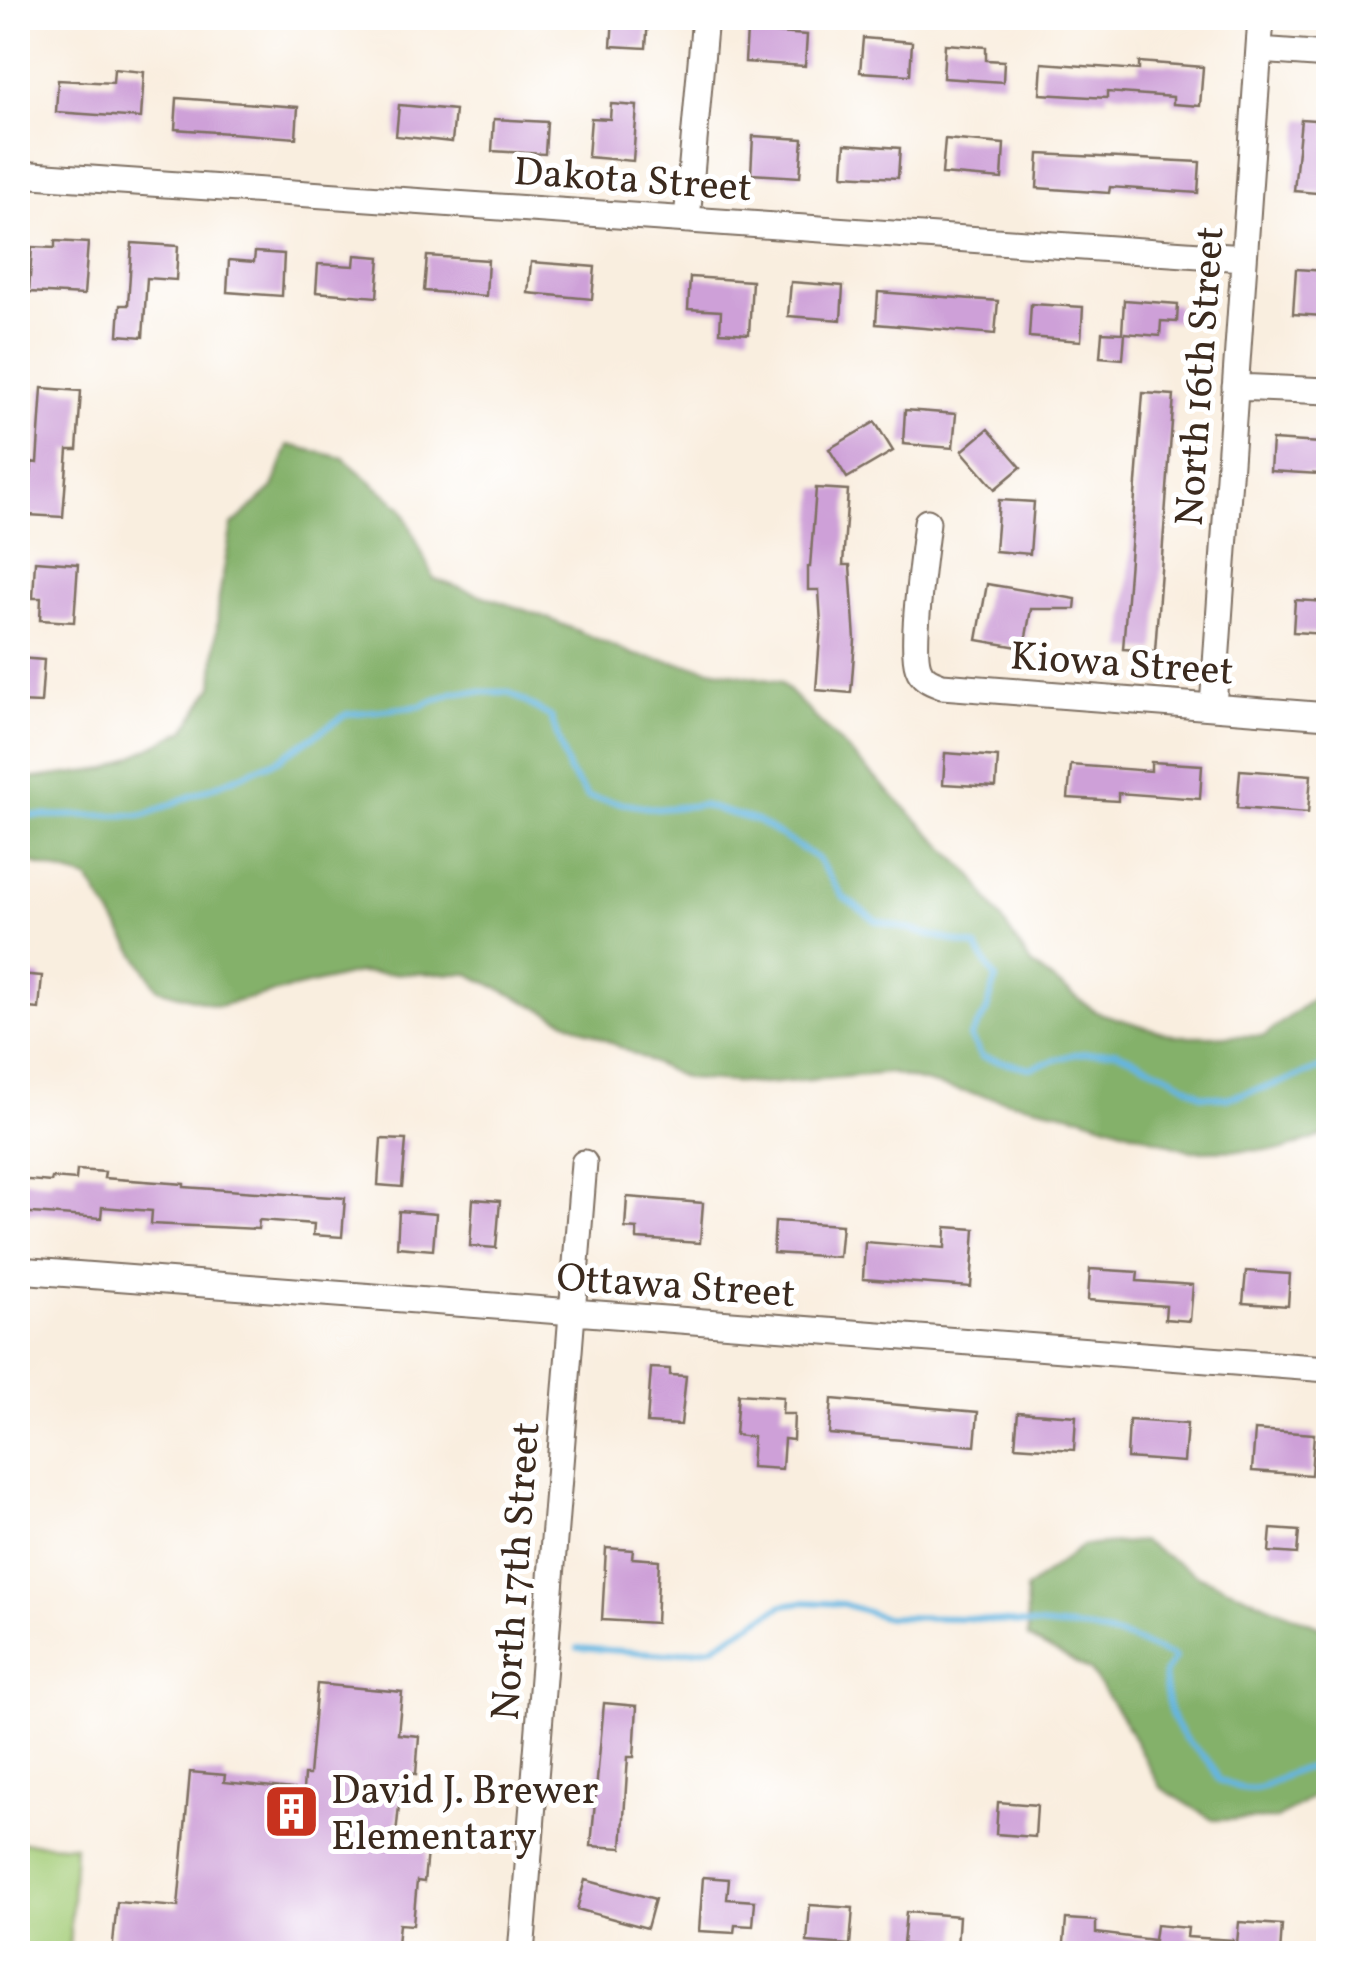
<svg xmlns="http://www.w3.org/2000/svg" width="1346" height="1971" font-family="Vollkorn,serif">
	<rect width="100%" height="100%" fill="#fff"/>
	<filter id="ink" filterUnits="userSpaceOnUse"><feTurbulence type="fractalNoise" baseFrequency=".01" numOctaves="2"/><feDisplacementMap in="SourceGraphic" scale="20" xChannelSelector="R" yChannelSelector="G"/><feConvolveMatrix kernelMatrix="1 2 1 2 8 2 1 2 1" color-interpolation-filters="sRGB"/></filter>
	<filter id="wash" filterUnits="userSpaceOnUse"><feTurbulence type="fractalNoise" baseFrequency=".0048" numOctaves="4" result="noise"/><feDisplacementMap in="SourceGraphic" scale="40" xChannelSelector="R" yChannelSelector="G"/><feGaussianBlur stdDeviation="2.25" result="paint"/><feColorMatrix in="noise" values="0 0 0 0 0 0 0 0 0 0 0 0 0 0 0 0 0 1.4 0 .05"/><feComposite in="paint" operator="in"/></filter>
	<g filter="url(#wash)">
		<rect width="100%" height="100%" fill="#f9eedf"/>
		<!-- green -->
		<path fill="#a6ce7a" stroke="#707c4c" stroke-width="2.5" d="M18,1842l57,4 -6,105 -51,-4z"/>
		<!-- forest -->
		<path fill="#84b16a" stroke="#606e44" stroke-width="2.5" d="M288,445l55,13 59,50 32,71 108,37 93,39 145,27 192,193 59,89 65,48 80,24h88l64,-49v147l-45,16 -91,1 -110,-35 -131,-27 -61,-16 -126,11 -78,-5 -217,-105 -112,-1 -139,33 -60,-17 -70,-110 -70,-20v-79l90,-11 77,-39 28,-44 6,-89 13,-72 41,-37z
			M1141,1541l56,34 131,55v169l-9,-6 -42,26 -64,1 -53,-33 -36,-66 -34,-50 -62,-33 -2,-49 56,-43z"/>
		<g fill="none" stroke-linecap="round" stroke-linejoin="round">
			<!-- stream -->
			<path stroke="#65b6e0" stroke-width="6" d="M18,816l127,-1 133,-55 69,-46 74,-8 34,-14h53l43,25 18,55 19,25 69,12 44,-4 56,16 60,37 26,39 34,24 99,26 20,32 -10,34 -16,24 12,20 48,11 44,-14 42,-3 55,25 31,19 25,3 50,-14 51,-19
				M578,1648l89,6 45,-7 71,-42 20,-3 40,2 40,13 83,1 125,12 39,9 45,19 -11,15c1,21 6,46 19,63 14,18 27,20 36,44 42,19 41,5 77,-9 10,-4 22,-6 32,-8"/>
		</g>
		<g id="blocks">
			<!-- building -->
			<path fill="#cea0d8" d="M613,18h35l-2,30 -35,-2z
				M747,31l60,4 -2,31 -60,-4z
				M863,38l49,4 -2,33 -50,-3z
				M945,44l41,3v13l18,1 -1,21 -60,-4z
				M1139,62l64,5 -3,39 -27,-2v-7l-66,-5v6l-67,-4 2,-31 97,7z
				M114,69l30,3 -3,46 -85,-6 2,-32 55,3z
				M177,98l121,9 -2,31 -121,-9z
				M611,104l26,2 -4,55 -45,-4 3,-39 19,1z
				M399,105l56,5 -3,32 -56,-6z
				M494,119l53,3 -2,32 -53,-3z
				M1301,119l27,2v73l-34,-3z
				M753,136l50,3 -3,38 -49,-3z
				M945,139l59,5 -2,35 -60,-5z
				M845,144l55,4 -2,30 -55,-3z
				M1039,154l161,8 -2,31 -88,-6 -1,6 -72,-5z
				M55,241l33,2 -4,52 -55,-3 3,-45 23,1z
				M132,243l46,3 -2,34 -29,-2 -4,59 -25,-2 2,-30h8z
				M255,252l29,2 -2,42 -55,-4 2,-32 25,2z
				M355,255l25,2 -3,40 -61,-5 2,-28 36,2z
				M427,256l61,4 -2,36 -62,-5z
				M531,262l64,5 -3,32 -64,-6z
				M1296,269l30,2 -3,45 -30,-2z
				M690,277l62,4 -3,53 -29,-2 1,-21 -33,-2z
				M791,282l52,4 -2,34 -53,-4z
				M878,292l120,9 -3,33 -119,-10z
				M1124,300l54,4 -1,18 -16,-1 -1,15 -35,-3 -2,26 -23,-2 2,-25 20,1z
				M1031,304l52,3 -2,34 -52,-4z
				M42,388l39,3 -4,59h-9l-5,67 -35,-2 4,-53 5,1z
				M1143,393l31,2 -19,256 -32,-2z
				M905,410l51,4 -3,34 -50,-4z
				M875,422l18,29 -46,27 -18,-29z
				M988,429l33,38 -26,22 -33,-38z
				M1272,440l49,3 -2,31 -49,-3z
				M816,488l32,2 -5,75h7l5,75 -4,53 -35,-3 5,-65 -2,-35h-11v-23h2z
				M999,500l35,2 -4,52 -35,-3z
				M35,561l43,3 -4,58 -34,-2 1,-22h-8z
				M987,584l89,15 -1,10h-44l-7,39 -47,-8z
				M1295,600l33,2 -2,32 -33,-2z
				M18,658l26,2 -3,43 -23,-1z
				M945,753l53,4 -2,30 -53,-3z
				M1151,762l51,3 -2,34 -82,-6v8l-50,-3 3,-33 80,6z
				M1240,770l71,5 -3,38 -71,-5z
				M18,974l24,2 -3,33 -21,-2z
				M381,1139l25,1 -4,47 -24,-2z
				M77,1170l28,2 -1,6 80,6v3l161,11 -3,39 -29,-2 1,-11 -55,-4 -1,9 -107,-5 1,-13 -50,-4 -1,11 -83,-6v-33l33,3 1,-4 24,2z
				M627,1197l76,6 -3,40 -63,-4v-10l-12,-1z
				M473,1199l27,2 -4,47 -26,-2z
				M399,1211l37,3 -3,36 -36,-3z
				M775,1221l67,4 -3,32 -66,-4z
				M946,1227l29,2 -4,58 -108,-8 2,-37 80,6z
				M1090,1269l48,3 -1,9 56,4 -3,36 -25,-2 1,-13 -78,-6z
				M1246,1271l44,3 -2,32 -45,-3z
				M651,1368l19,1v6l16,1 -5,49 -34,-2z
				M738,1394l45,3 -1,17h12l-1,26 -9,-1 -2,30 -31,-2 2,-30 -18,-2z
				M832,1399l146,13 -3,34 -146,-12z
				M1018,1412l58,4 -2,34 -59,-4z
				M1129,1420l58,4 -3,38 -57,-4z
				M1255,1430l59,4 -3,41 -59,-4z
				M1271,1529l28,2 -2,23 -28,-2z
				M606,1548l27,2 -1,8 27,2 -3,63 -54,-3z
				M317,1684l85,8 -4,42 21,2 -3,38 -8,-1 -1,11 -6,2 -5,49 18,1 -2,14 15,1 -3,31 -7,-1 -4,44 -14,-1 -3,30h-284l5,-52 61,5 12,-135 35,3 -1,7 79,8 1,-15h5z
				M604,1703l33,3 -3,51h-6l-6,91 -31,-2z
				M998,1802l39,3 -2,32 -39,-3z
				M703,1877l26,2 -2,20 28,2 -2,25 -18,-1 -1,8 -35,-2z
				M585,1880l70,19 -8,29 -70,-19z
				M810,1905l43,3 -3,37 -43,-3z
				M906,1912l53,4 -2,32 -54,-4z
				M1066,1919l30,2v12l58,7 2,-15 32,3 -1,9 46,3 -1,14h-169z
				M1239,1922l43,3 -2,29h-44z"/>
		</g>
	</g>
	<g filter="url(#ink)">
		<use href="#blocks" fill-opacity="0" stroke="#7e6f62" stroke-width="2.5"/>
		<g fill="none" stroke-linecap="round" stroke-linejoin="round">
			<defs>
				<path id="minor" d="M1259,50l69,5
					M18,174l1226,84
					M687,220l17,-192 4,-10
					M1235,387l93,4
					M927,522c-3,29 -17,122 -9,145 4,12 13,15 24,19l386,30
					M1213,707l48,-689
					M18,1270l1310,99
					M521,1954l63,-791"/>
			</defs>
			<!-- minor casing -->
			<use href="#minor" stroke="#7e6f62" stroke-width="29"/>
			<!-- minor -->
			<use href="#minor" stroke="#fff" stroke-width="25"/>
		</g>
	</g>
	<!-- icons -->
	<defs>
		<symbol id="building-square" viewBox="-11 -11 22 22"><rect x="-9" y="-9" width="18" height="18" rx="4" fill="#c8321e" stroke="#fff"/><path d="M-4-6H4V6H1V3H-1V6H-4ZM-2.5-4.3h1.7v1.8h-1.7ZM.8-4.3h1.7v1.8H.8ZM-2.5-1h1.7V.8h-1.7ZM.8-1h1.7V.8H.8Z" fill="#fff"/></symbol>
	</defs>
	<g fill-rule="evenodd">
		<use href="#building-square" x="260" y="1780" width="63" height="63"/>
	</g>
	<g text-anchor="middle" stroke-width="10" stroke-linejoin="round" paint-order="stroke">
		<!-- street labels -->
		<g font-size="40" fill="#3b2a1e" stroke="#fff">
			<text transform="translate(633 178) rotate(4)" y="14">Dakota Street</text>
			<text transform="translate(1198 376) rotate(-86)" y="14">North 16th Street</text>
			<text transform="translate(1122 662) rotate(4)" y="14">Kiowa Street</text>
			<text transform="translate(676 1284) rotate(4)" y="14">Ottawa Street</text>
			<text transform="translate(514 1571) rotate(-86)" y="14">North 17th Street</text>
		</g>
		<!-- poi labels -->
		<g font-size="40" fill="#3b2a1e" stroke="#fff" text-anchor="start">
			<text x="331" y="1803">David J. Brewer<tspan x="331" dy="46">Elementary</tspan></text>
		</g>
	</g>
	<!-- margin -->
	<rect width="1346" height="1971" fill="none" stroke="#fff" stroke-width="60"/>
</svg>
